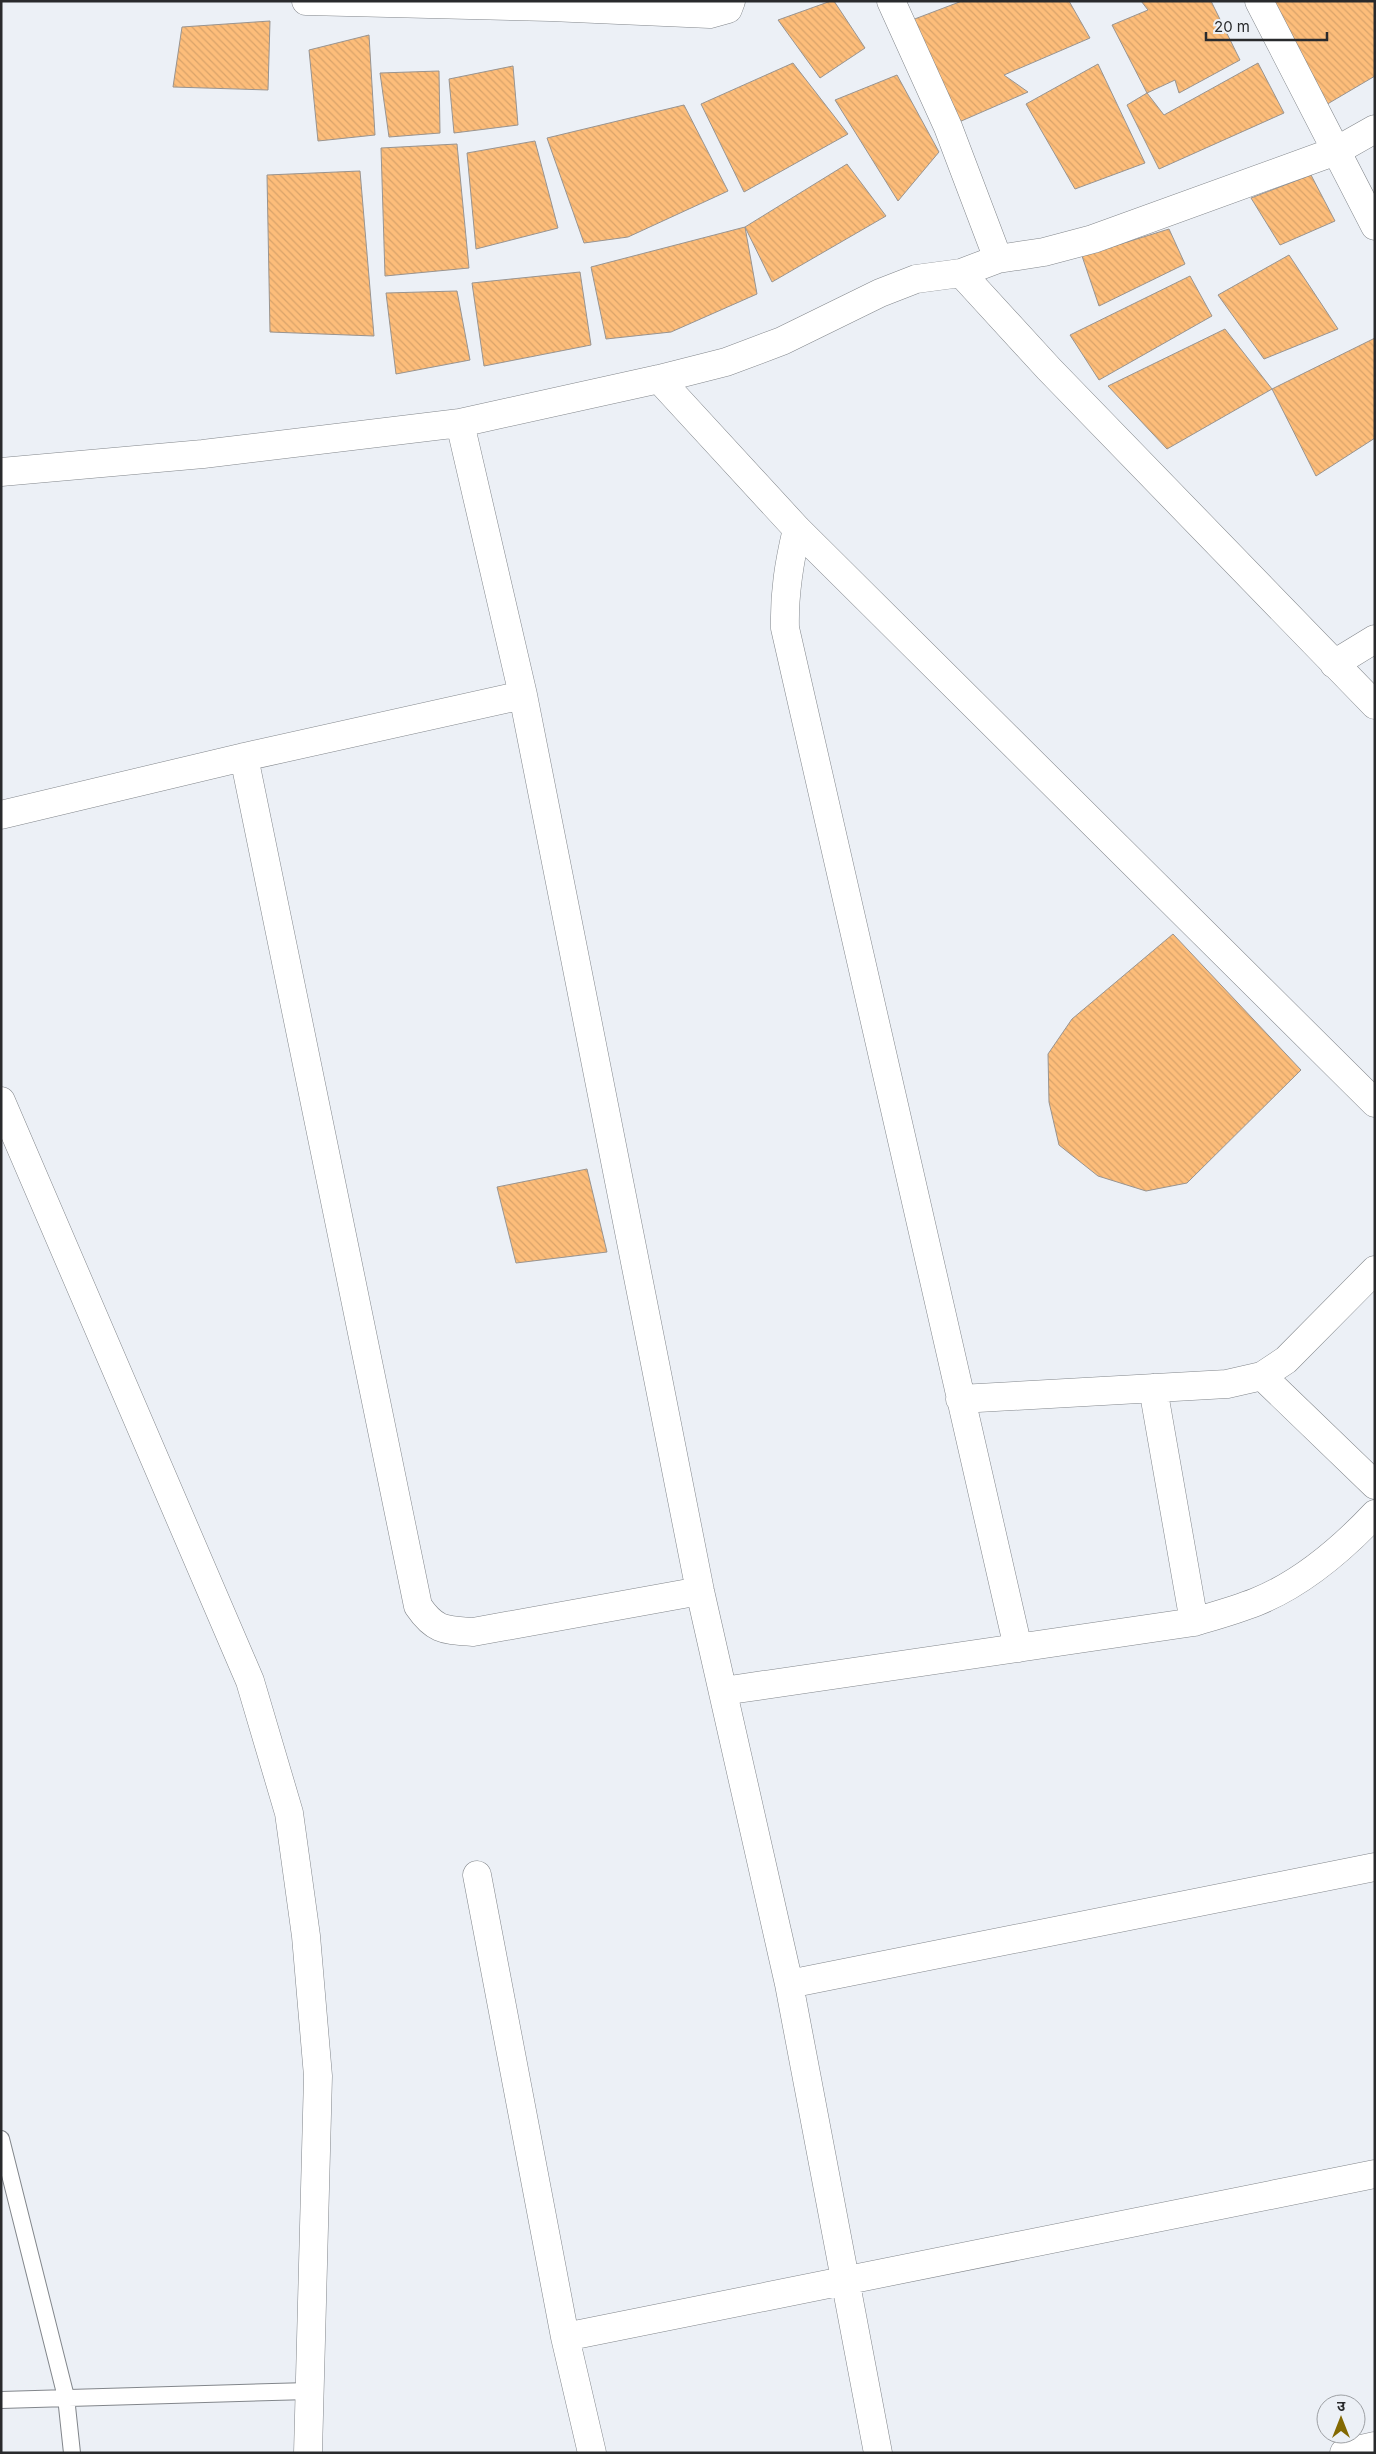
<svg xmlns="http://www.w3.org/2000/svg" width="1376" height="2454" font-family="Inter,'Noto Sans Devanagari',sans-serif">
	<defs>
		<pattern id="building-back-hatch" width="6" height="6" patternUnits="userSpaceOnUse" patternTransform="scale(1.25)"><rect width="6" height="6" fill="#fdbd7a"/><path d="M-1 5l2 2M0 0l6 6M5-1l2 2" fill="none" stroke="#d9a36a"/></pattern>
	</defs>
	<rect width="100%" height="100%" fill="#ecf0f6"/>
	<!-- building -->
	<path fill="url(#building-back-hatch)" stroke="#999490" d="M831,1h3l31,47 -45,30 -42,-58z
		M962,1h107l21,37 -86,37 24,17 -69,30 -47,-102z
		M1141,1h70l29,59 -61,33 -4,-13 -28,13 -35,-68 36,-15z
		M1275,1h100v75l-51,30 -56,-102z
		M270,21l-2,69 -95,-3 9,-60z
		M369,35l6,100 -57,6 -9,-91z
		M793,63l55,71 -104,58 -43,-88z
		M1258,63l26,50 -125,56 -32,-64 20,-12 17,22z
		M1098,64l47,99 -70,26 -49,-85z
		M513,66l5,59 -64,8 -5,-54z
		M439,71l1,62 -51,4 -9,-64z
		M897,75l42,77 -41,49 -63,-101z
		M684,105l44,86 -100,46 -44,6 -37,-105z
		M535,141l23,87 -82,21 -9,-96z
		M457,144l12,124 -84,8 -4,-128z
		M847,164l39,52 -114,66 -27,-55z
		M360,171l14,165 -104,-4 -3,-157z
		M1311,175l24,46 -55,24 -29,-47z
		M745,227l12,67 -86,38 -65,7 -15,-72z
		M1169,229l16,35 -86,42 -17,-50z
		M1289,255l49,74 -74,30 -46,-64z
		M580,272l11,73 -107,21 -12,-83z
		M1190,276l22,40 -113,64 -29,-45z
		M457,291l13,69 -74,14 -10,-81z
		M1225,329l47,60 -105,60 -59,-63z
		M1375,338v100l-59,38 -44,-87z
		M1173,934l128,136 -114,113 -41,8 -48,-15 -39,-31 -10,-43 -1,-48 24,-35z
		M587,1169l20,83 -91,11 -19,-76z"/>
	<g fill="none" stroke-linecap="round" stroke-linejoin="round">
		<defs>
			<path id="lane" d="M1,2139l65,258 6,56
				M1,2400l308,-9"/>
			<path id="street" d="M306,1l244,6 160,7 18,-5 3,-8
				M891,1l57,126 50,132
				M1259,1l116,225
				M961,273l88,96 326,336
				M659,379l138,150 578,574
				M460,423l63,272 177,896 89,393 89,469
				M1,472l202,-18 257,-31 199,-44 67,-17 56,-21 98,-48 36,-14 45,-6 37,-14 46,-7 49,-13 243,-88 39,-22
				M797,529c-8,34 -13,64 -12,99l233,1020
				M1334,664l41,-25
				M244,757l174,849c17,25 27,24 55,26l227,-41
				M1,815l243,-58 279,-62
				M1,1101l249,580 39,132 17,123 12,140 -10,377
				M1262,1376l113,109
				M1153,1388l41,234
				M960,1399l267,-15 35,-8 24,-16 89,-90
				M723,1691l471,-69c20,-6 42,-12 62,-20 45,-18 86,-53 119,-88
				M477,1875l88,462 27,116
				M789,1984l586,-117
				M565,2337l810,-163
				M1344,2453l31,-7"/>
		</defs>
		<!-- lane casing -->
		<use href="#lane" stroke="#82868b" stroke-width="18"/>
		<!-- street casing -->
		<use href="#street" stroke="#82868b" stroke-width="29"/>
		<!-- lane -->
		<use href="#lane" stroke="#fff" stroke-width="16"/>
		<!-- street -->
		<use href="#street" stroke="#fff" stroke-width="28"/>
	</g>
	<!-- border -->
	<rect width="1376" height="2454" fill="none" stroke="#292a2c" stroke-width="5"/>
	<!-- north arrow -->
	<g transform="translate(1341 2419)"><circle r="24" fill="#ecf0f6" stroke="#9ea1a5"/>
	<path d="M0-4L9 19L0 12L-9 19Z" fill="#836902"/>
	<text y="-8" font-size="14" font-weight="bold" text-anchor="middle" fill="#292a2c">उ</text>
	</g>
	<!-- scale -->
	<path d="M1206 32v8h121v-8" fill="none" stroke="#292a2c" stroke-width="2.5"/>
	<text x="1214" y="32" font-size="15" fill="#292a2c" stroke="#ecf0f6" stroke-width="4" paint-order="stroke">20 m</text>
</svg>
